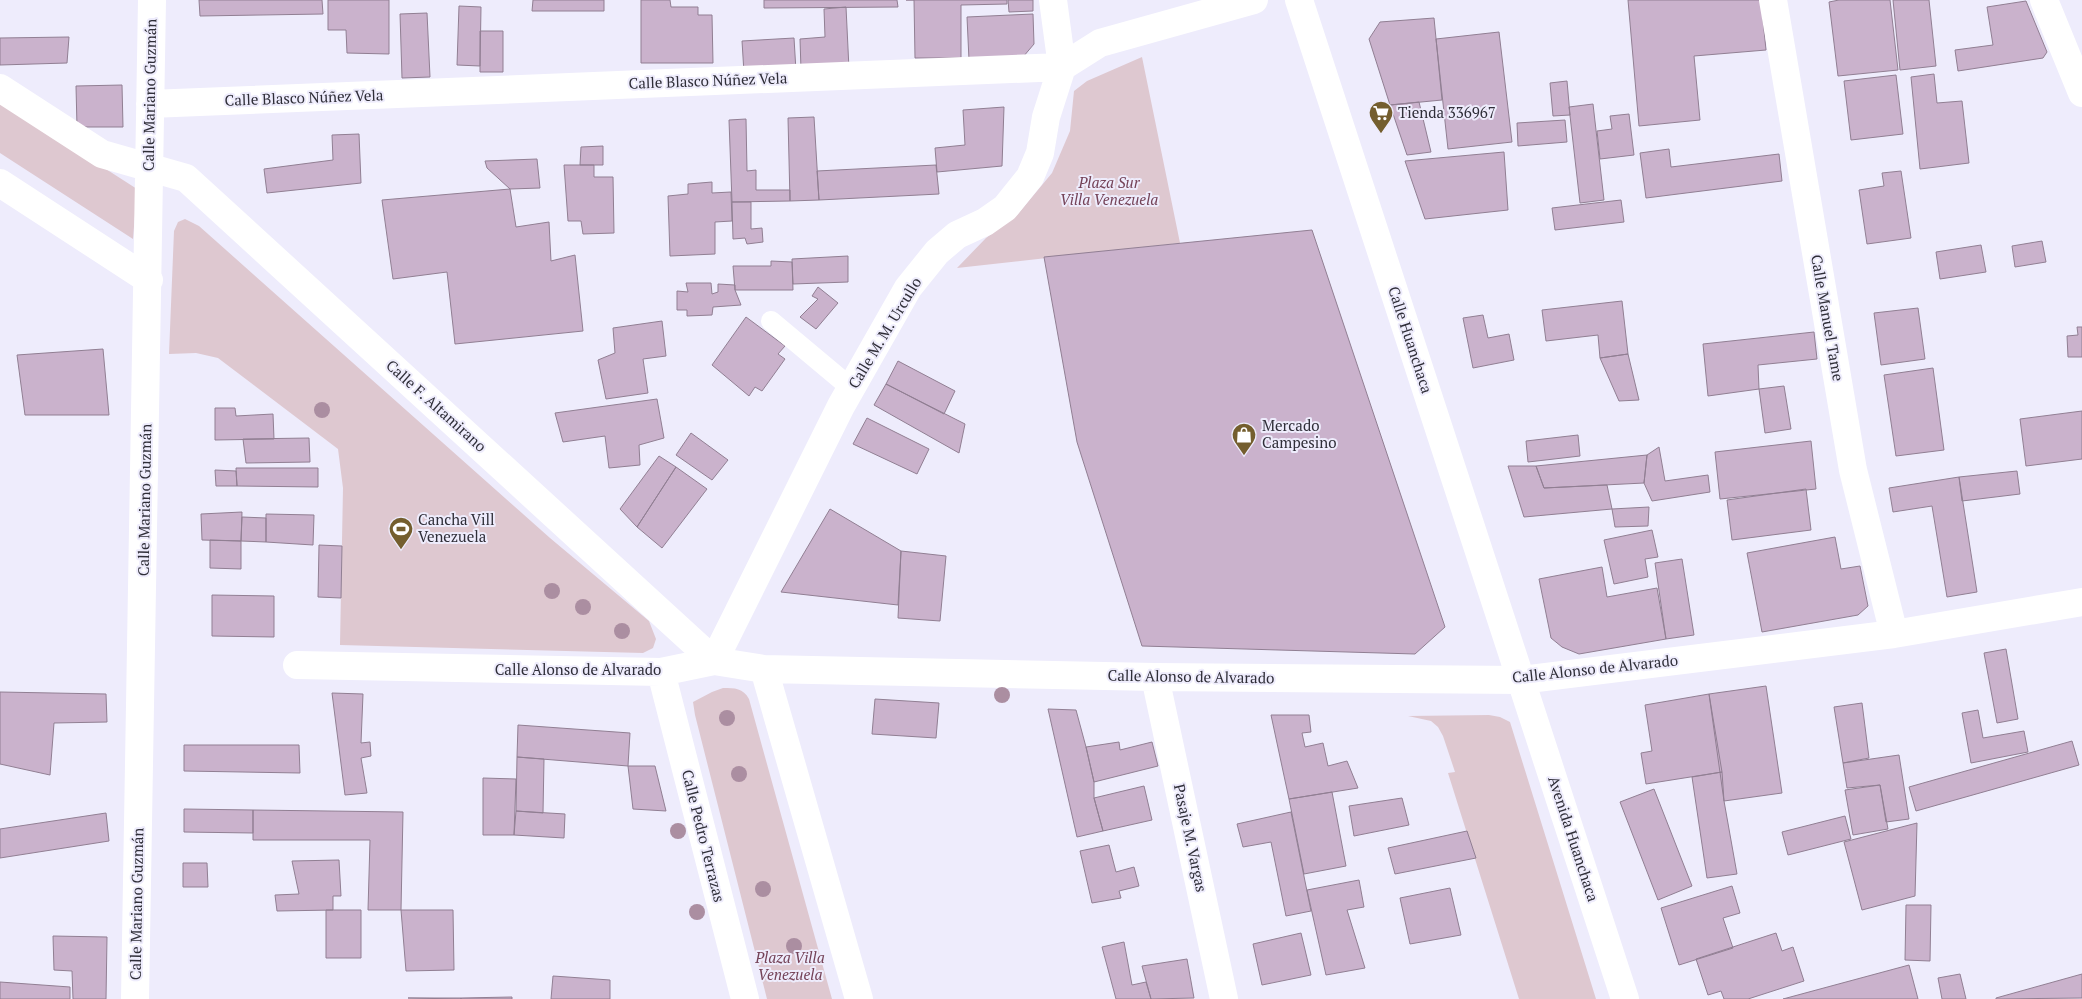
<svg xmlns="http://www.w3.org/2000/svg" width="2082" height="999" font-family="'PT Serif',serif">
	<rect width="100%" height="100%" fill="#eeecfc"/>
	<!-- green -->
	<path fill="#dec8d0" d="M1142,57l38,186 -223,25 29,-30 31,-23 35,-42 18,-42 4,-40 13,-10z
		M0,101l137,88 -4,50 -133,-86z
		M185,219l14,7 351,312 99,83 7,18 -3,9 -10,5 -303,-8 3,-157 -5,-39 -120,-91 -22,-5 -27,1 5,-123 4,-9z
		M723,688c12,0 20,0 26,11l83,300h-65l-72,-284 -2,-13 19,-10z
		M1489,715l11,2 10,5 86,277h-77l-71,-226 7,-1 -12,-36 -5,-9 -7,-6 -23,-5z"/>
	<!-- building -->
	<path fill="#cab2cc" stroke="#917f93" d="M199,0h123l1,14 -123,2z
		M328,0h61v54l-42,-1 -1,-23h-18z
		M533,0h71v11h-72z
		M641,0h29l1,7h27v8h14l1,48h-72z
		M764,0h133l1,7 -134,1z
		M906,0h101v4l-46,1v53h-46l-1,-58z
		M1008,0h25v11l-24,1z
		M1628,0h133l5,50 -72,6 6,64 -61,6z
		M1839,0h51l8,70 -60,6 -9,-74z
		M1893,0h36l7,66 -36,4z
		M2026,1l21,51 -4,6 -85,13 -3,-21 38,-5 -6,-38z
		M459,6l22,1 -1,59 -23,-1z
		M846,7l3,62 -48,1 -1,-31 25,-2 -1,-28z
		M427,13l3,64 -28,1 -2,-64z
		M1033,14l1,30 -11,13 -54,3 -2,-43z
		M1434,18l8,82 -52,5 -21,-66 11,-17z
		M480,31h23v41h-23z
		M1499,32l13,110 -64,7 -12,-110z
		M69,37l-2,26 -67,2v-27z
		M794,38l2,33 -52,2 -2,-32z
		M1934,74l3,29 25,-2 7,62 -49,6 -9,-92z
		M1896,75l7,59 -52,6 -7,-59z
		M1567,81l3,34 -17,1 -3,-33z
		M122,85l1,42h-46l-1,-41z
		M1419,102l12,50 -24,3 -17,-50z
		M1593,104l11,96 -24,3 -11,-96z
		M1004,107l-2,59 -65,6 -2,-24 30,-3 -2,-35z
		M1629,114l5,41 -34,4 -3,-28 15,-2 -2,-13z
		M814,117l5,83 -29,1 -2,-83z
		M746,119l1,52 9,-1v20h34v11l-58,1 -3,-82z
		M1565,120l2,22 -49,4 -1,-23z
		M359,134l2,49 -94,10 -3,-24 69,-9 -1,-25z
		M603,146v19h-23l1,-18z
		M1669,149l2,18 108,-13 3,27 -136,17 -6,-45z
		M1504,152l4,58 -83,9 -20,-58z
		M537,159l3,29 -30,1 -23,-21 -2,-7z
		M564,165h30v12h19l1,56 -31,1 -2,-13h-13z
		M936,165l3,29 -120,6 -2,-29z
		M1901,171l10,67 -44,6 -8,-54 25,-4 -2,-13z
		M712,182v11l19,-1 1,29 -17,1v32l-45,2 -2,-60 20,-2v-10z
		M510,189l6,38 33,-5 2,39 24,-6 8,76 -128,13 -8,-72 -54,7 -11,-79z
		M1621,200l3,22 -69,8 -3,-22z
		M732,202h19v27l11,-1 1,14 -16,2 -2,-6 -12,1z
		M1312,230l133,397 -30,27 -273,-8 -65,-204 -33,-185z
		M2042,241l4,21 -31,5 -3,-21z
		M1981,245l5,27 -46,7 -4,-27z
		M848,256v26l-55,2 -1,-25z
		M771,261l21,1 1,28h-58l-2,-24h38z
		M686,283h25l1,11 6,-2v-8l17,1v5l6,15 -28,2 -1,8 -25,1v-6h-10v-19l11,1z
		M818,287l20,16 -22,26 -16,-12 18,-18 -6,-3z
		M1622,301l6,53 -28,4 -2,-23 -52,6 -4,-31z
		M1918,308l7,51 -44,6 -7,-52z
		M1483,315l5,23 21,-4 5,26 -41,8 -10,-50z
		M746,317l39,29 -7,8 7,5 -23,32 -7,-4 -6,9 -37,-31z
		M662,321l4,35 -23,3 5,34 -42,6 -8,-39 17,-7 -2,-25z
		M2077,327h5v30h-14l-1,-21 11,-1z
		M1814,332l3,27 -59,6 1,24 -51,7 -5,-52z
		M103,349l6,66h-84l-8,-60z
		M1628,354l11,46 -20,1 -19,-43z
		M898,361l57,30 -11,23 -58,-30z
		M1933,368l11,82 -48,6 -12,-81z
		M886,384l79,40 -6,29 -85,-48z
		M1784,386l7,43 -26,4 -6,-44z
		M657,399l7,39 -25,7 1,20 -31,3 -4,-32 -42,6 -8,-29z
		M215,408h20l1,8 37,-2 1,25 -59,1z
		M2082,411v48l-56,7 -6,-47z
		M867,418l62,31 -12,25 -64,-30z
		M691,433l37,27 -16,20 -36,-25z
		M1578,435l2,21 -52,6 -2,-21z
		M309,438l1,24 -64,1 -3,-24z
		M1811,441l5,48 -96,10 -5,-47z
		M1659,447l6,34 43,-6 2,17 -58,9 -8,-18 3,-28z
		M1647,455l-3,28 -100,5 -8,-22z
		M659,456l17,11 -39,60 -17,-18z
		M1508,466h28l8,22 63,-3 5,24 -88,8z
		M676,467l31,22 -45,59 -25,-21z
		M236,468h82v19l-81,-1z
		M215,470l21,1 1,15h-21z
		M2017,471l3,23 -58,7 -3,-24z
		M1959,477l18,115 -30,5 -15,-91 -39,6 -4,-24z
		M1806,489l5,41 -79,10 -5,-40z
		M1649,507l-1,19 -33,1 -3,-18z
		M830,509l71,42 -3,54 -117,-13z
		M242,512l-1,29 -39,-1 -1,-26z
		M266,514l48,1 -1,30 -47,-3z
		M242,517l24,1v24l-25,-1z
		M1652,530l6,27 -13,2 3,18 -34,7 -10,-44z
		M1835,537l6,32 19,-3 8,40 -10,9 -96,17 -15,-79z
		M210,540l31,1v28l-31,-1z
		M319,545l23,1 -1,52 -23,-1z
		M901,551l45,5 -6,65 -42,-3z
		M1682,559l12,76 -28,4 -11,-76z
		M1602,567l5,30 50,-9 9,51 -87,15 -17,-7 -11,-9 -12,-59z
		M212,595l62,1v41l-62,-1z
		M2006,649l12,70 -21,4 -13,-70z
		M1766,686l16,107 -58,8 -15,-107z
		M0,692l106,2 1,28 -53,1 -4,52 -50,-11z
		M332,693l31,1 -2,49 9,-1 1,14 -10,2 6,35 -22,2z
		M1709,694l13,78 -76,12 -5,-31 11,-2 -7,-46z
		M875,699l64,4 -3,35 -64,-4z
		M1862,703l7,55 -26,5 -9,-56z
		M1048,709l28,1 10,37 8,35v16l9,33 -26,6z
		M1978,710l5,28 41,-7 4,21 -57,11 -9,-50z
		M1271,715h38l2,17 -9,1 3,14 18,-4 5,23 19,-5 11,27 -69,11z
		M518,725l112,8 -2,33 -111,-9z
		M2072,741l7,24 -163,46 -7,-24z
		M1119,742l1,8 32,-8 6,24 -64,16 -8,-35z
		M184,745h115l1,28 -116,-2z
		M1899,755l10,64 -23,3 -6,-37 -33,3 -4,-25z
		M517,757l27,2 -1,54 -27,-2z
		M628,766h27l11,45 -33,-2z
		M1722,772l2,29 13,73 -30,4 -15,-101z
		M483,778l33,1 -2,56h-31z
		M1880,785l8,44 -35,6 -8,-45z
		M1144,786l8,34 -49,11 -9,-33z
		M1654,789l38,97 -34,14 -38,-98z
		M1332,792l14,74 -42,8 -15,-75z
		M1402,798l7,27 -55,11 -5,-30z
		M184,809l69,1v23l-69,-1z
		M253,810l150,2 -2,98h-33l2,-70h-117z
		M516,811l49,3 -1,24 -50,-3z
		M1291,812l20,99 -25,5 -15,-74 -28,5 -6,-23z
		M106,813l3,28 -109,17v-29z
		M1845,816l6,23 -63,16 -6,-23z
		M1917,823l-2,73 -53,14 -18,-68z
		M1467,831l9,27 -81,16 -7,-26z
		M1109,845l7,27 18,-5 5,19 -20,5 2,7 -29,5 -12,-52z
		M339,860l2,36h-8v14l-56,1 -2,-16 24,-1 -7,-33z
		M183,863h24l1,24h-25z
		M1359,880l5,27 -17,3 18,58 -39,7 -19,-85z
		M1732,886l8,27 -17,5 10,30 -54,17 -18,-57z
		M1450,888l11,47 -51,9 -10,-46z
		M1906,905h25l-1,56 -25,-1z
		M326,910h35v48h-35z
		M401,910h52l1,60 -48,1z
		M1301,933l10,42 -49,10 -9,-41z
		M1776,933l6,18 11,-4 11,34 -56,18h-24l-3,-8 -13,4 -12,-36z
		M53,936l54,1 -1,62h-33l-1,-28 -18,-1z
		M1124,942l8,43 14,-3 5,17h-35l-14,-52z
		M1187,959l7,39 -43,1 -9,-33z
		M1909,965l9,34h-135z
		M1960,974l6,25h-24l-4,-21z
		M2082,974v24l-86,1v-1z
		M553,976l57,4v19h-59z
		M0,982l70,5v12h-70z
		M512,997v2h-51v-1z
		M408,998h53v1z"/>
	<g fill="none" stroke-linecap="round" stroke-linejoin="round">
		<!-- service -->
		<path stroke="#fff" stroke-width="20" d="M771,321l80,67"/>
		<!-- minor -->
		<path stroke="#fff" stroke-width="28" d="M1299,0l326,999
			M1773,0l80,470 41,164
			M2044,0l38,93
			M0,88l102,66 84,24 528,483
			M150,104l912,-37 38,-24 154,-43
			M0,183l149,97
			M714,661l127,-255 67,-118 29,-36 20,-17 28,-13 20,-14 25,-31 10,-24 6,-36 16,-50 -9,-67
			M297,665l364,7 53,-11 50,8 391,8 366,3 373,-46 188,-32
			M764,669l95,330
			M661,672l84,327
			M1155,677l69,322
			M135,999l17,-999"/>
	</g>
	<!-- trees -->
	<g fill="#ab8ea1">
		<circle cx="322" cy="410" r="8"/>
		<circle cx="552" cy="591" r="8"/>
		<circle cx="583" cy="607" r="8"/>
		<circle cx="622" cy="631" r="8"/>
		<circle cx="1002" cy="695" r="8"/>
		<circle cx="727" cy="718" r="8"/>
		<circle cx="739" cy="774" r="8"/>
		<circle cx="678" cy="831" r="8"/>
		<circle cx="763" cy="889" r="8"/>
		<circle cx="697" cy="912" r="8"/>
		<circle cx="794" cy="946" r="8"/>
	</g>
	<!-- icons -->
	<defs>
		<symbol id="supermarket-pin" viewBox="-11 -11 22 30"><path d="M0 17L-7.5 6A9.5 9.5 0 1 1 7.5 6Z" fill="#745e2e" stroke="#eeecfc"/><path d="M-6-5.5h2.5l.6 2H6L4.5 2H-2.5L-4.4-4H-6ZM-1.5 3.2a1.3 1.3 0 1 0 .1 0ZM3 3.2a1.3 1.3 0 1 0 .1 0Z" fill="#fff"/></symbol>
		<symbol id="shop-pin" viewBox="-11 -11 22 30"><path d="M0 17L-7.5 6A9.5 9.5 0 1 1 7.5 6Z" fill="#745e2e" stroke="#eeecfc"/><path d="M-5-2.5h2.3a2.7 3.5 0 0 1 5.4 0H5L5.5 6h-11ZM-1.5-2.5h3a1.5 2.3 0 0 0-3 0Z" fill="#fff"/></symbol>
		<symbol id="stadium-pin" viewBox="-11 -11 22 30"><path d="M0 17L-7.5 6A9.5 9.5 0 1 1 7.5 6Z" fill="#745e2e" stroke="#eeecfc"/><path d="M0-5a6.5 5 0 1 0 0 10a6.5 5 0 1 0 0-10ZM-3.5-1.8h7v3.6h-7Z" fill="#fff"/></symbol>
	</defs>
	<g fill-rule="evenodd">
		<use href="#supermarket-pin" x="1367" y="99" width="28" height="38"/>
		<use href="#shop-pin" x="1230" y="421" width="28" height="38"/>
		<use href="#stadium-pin" x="387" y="515" width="28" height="38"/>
	</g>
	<g text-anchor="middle" stroke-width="4" stroke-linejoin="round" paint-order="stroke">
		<!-- street labels -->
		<g font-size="15" fill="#2f2e38" stroke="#eeecfc">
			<text transform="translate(708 81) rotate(-2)" y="5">Calle Blasco Núñez Vela</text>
			<text transform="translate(150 95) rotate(-89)" y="5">Calle Mariano Guzmán</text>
			<text transform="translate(304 98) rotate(-2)" y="5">Calle Blasco Núñez Vela</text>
			<text transform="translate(1827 318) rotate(80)" y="5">Calle Manuel Tame</text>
			<text transform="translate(885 333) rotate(-59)" y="5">Calle M. M. Urcullo</text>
			<text transform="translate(1410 340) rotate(72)" y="5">Calle Huanchaca</text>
			<text transform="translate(436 406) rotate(42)" y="5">Calle F. Altamirano</text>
			<text transform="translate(145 500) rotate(-89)" y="5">Calle Mariano Guzmán</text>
			<text transform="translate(1595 669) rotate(-6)" y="5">Calle Alonso de Alvarado</text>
			<text x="578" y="675">Calle Alonso de Alvarado</text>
			<text transform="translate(1191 677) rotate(1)" y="5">Calle Alonso de Alvarado</text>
			<text transform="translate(703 836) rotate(76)" y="5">Calle Pedro Terrazas</text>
			<text transform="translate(1190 838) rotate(78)" y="5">Pasaje M. Vargas</text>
			<text transform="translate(1573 839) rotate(72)" y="5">Avenida Huanchaca</text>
			<text transform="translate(137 904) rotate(-89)" y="5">Calle Mariano Guzmán</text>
		</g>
		<!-- poi labels -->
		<g font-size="15" fill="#2f2e38" stroke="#eeecfc" text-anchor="start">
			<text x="1398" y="118">Tienda 336967</text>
			<text x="1262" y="431">Mercado<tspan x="1262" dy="17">Campesino</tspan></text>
			<text x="418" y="525">Cancha Vill<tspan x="418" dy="17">Venezuela</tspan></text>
		</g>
		<!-- park labels -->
		<g font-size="15" font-style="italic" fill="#744257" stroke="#eeecfc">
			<text x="1109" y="188">Plaza Sur<tspan x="1109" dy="17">Villa Venezuela</tspan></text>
			<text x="790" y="963">Plaza Villa<tspan x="790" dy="17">Venezuela</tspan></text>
		</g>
	</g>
</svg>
